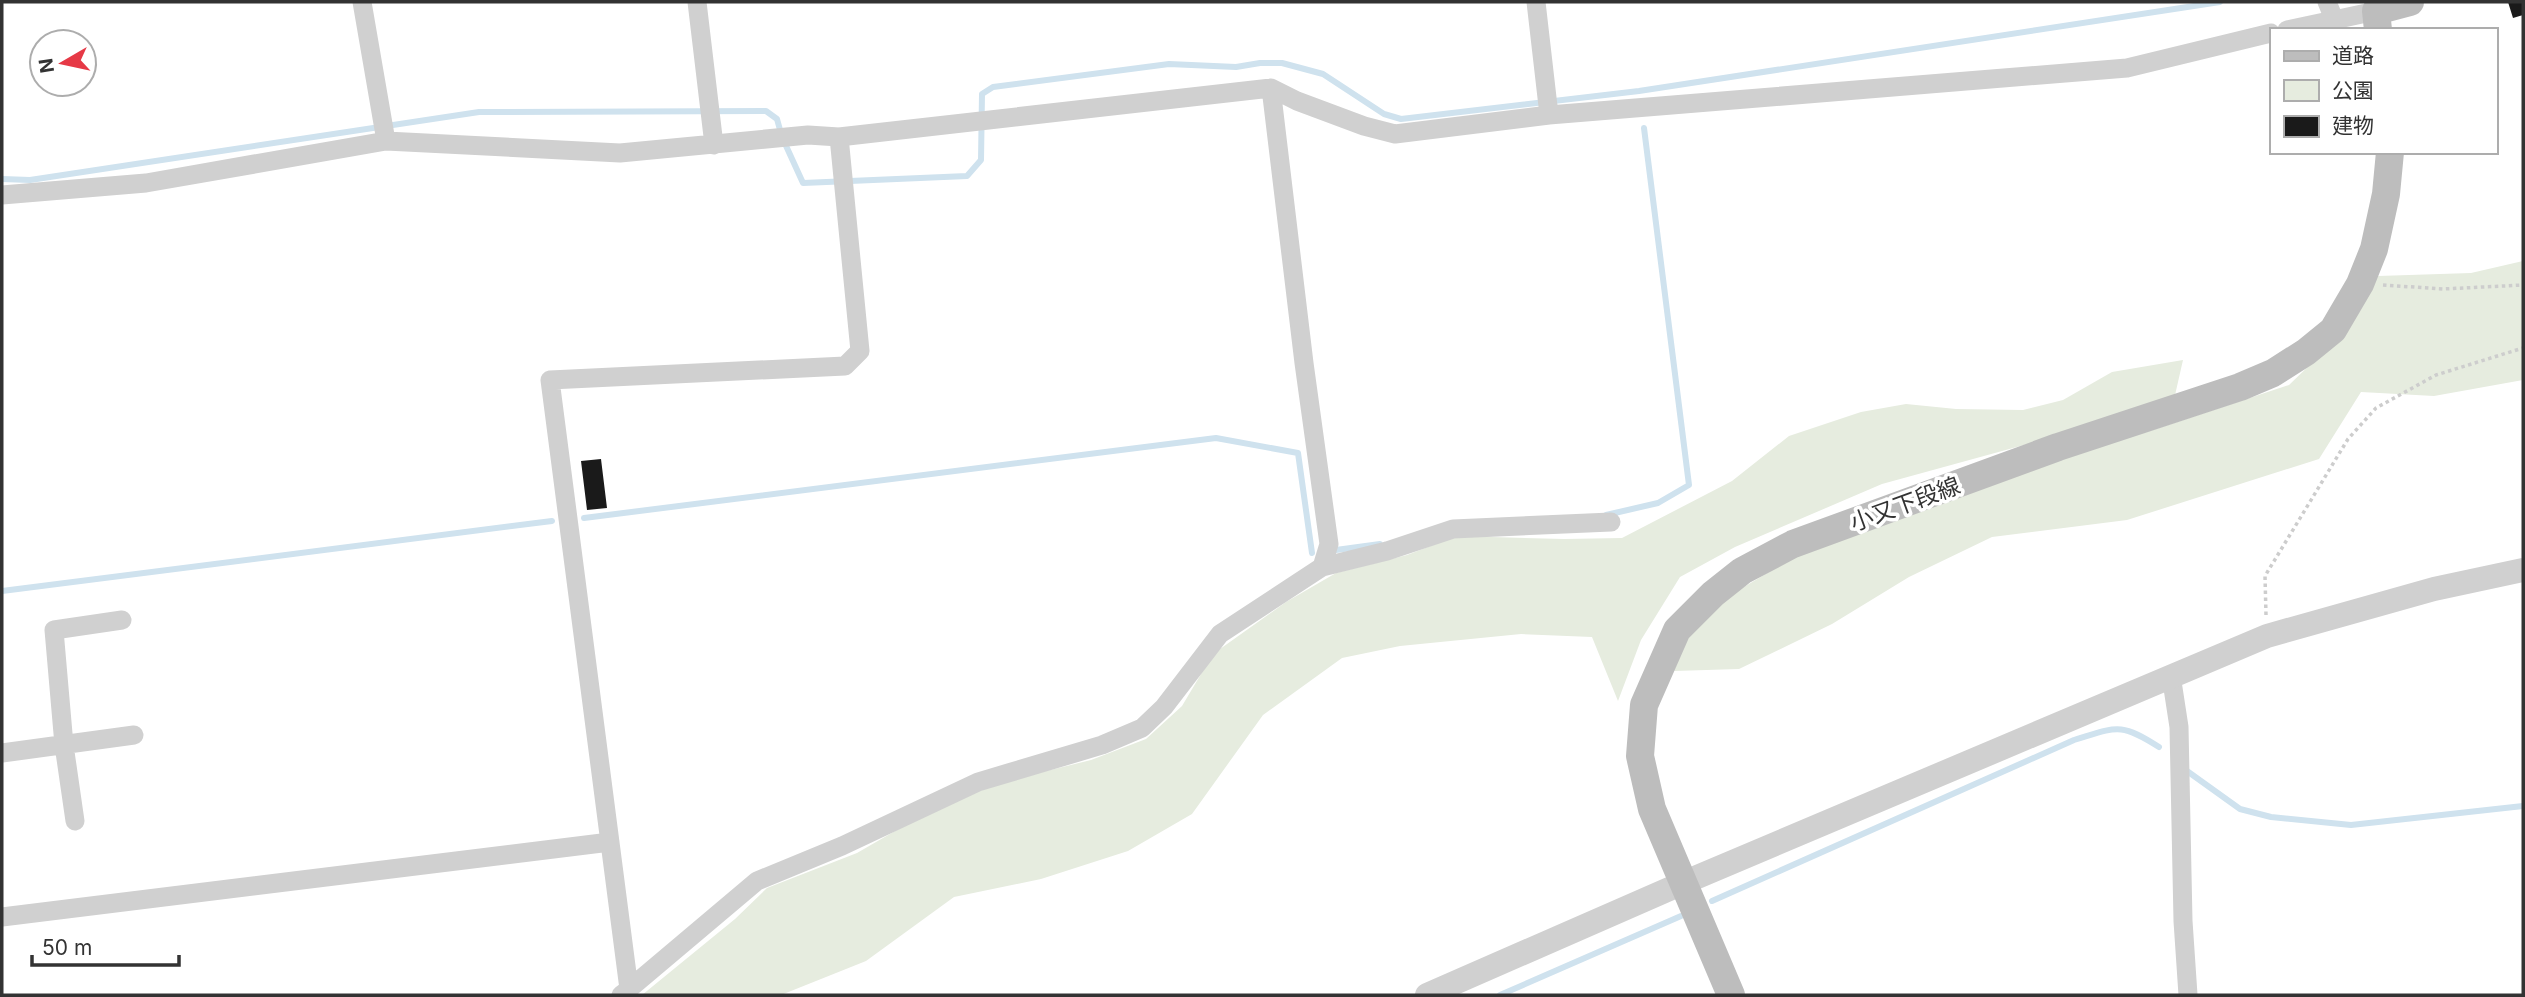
<svg xmlns="http://www.w3.org/2000/svg" width="2525" height="997" font-family="Inter,'Noto Sans JP',sans-serif">
	<rect width="100%" height="100%" fill="#fff"/>
	<!-- green -->
	<path fill="#e6ecdf" d="M2523,261v119l-89,16 -73,-4 -42,67 -192,61 -135,17 -83,40 -77,47 -93,45 -65,2 17,-42 36,-32 64,-38 189,-77 176,-53 133,-44 57,-55 32,-54 93,-3z
		M2183,360l-10,44 -291,80 -147,63 -55,30 -39,63 -23,61 -26,-64 -71,-3 -121,12 -58,12 -79,57 -71,99 -64,37 -87,28 -87,18 -88,64 -85,34h-139l93,-76 32,-31 90,-35 71,-41 62,-27 101,-25 55,-21 36,-33 31,-52 73,-52 50,-29 71,-18 50,-19 107,3 58,-1 110,-57 57,-45 72,-24 45,-8 50,5 67,1 40,-10 49,-28z"/>
	<g fill="none" stroke-linecap="round" stroke-linejoin="round">
		<!-- stream -->
		<path stroke="#cfe2ee" stroke-width="6" d="M2,179l28,1 449,-68 287,-1 11,8 5,18 21,46 164,-7 14,-16 1,-66 11,-7 176,-23 67,3 24,-4h22l41,11 61,40 17,5 238,-28 581,-89
			M1606,515l52,-12 31,-18 -45,-357
			M584,518l632,-80 82,15 14,100
			M1336,550l44,-6
			M2,591l550,-70
			M2187,771l53,38 31,8 80,8 172,-19
			M1712,901l362,-161c43,-13 46,-18 85,7
			M1500,995l181,-79"/>
	</g>
	<!-- building -->
	<path fill="#1a1a1a" d="M2508,2h15v13l-10,3z
		M601,459l6,49 -20,2 -6,-49z"/>
	<g fill="none" stroke-linecap="round" stroke-linejoin="round">
		<!-- path -->
		<path stroke="#cdcdcd" stroke-width="3.5" stroke-dasharray="3.5 3.5" stroke-linecap="butt" d="M2383,285l60,4 80,-4
			M2266,615l-1,-39 83,-137 28,-31 60,-33 87,-27"/>
		<!-- minor -->
		<path stroke="#d0d0d0" stroke-width="19" d="M362,2l24,139
			M697,2l17,143
			M1536,2l13,113
			M2327,2l7,17
			M2287,30l89,-19
			M2,195l144,-12 240,-42 234,12 188,-18 31,2 432,-49 26,13 67,25 31,8 154,-19 578,-47 144,-35
			M1322,567l65,-16 66,-22 158,-7
			M2171,675l8,52 4,194 5,74
			M2,753l132,-18
			M75,821l-11,-76 -10,-115 68,-10
			M2,917l608,-75
			M629,989l128,-108 85,-35 136,-64 124,-37 40,-17 22,-21 56,-73 102,-67 7,-23 -25,-181 -33,-275
			M621,995l8,-6 -79,-609 295,-14 15,-15 -21,-214"/>
		<!-- tertiary -->
		<path stroke="#d0d0d0" stroke-width="24" d="M1427,995l256,-112 584,-247 167,-47 89,-19"/>
		<!-- secondary -->
		<path stroke="#bdbdbd" stroke-width="28" d="M2378,30l-2,-19 34,-9
			M1731,995l-79,-186 -12,-53 4,-51 33,-75 36,-36 29,-23 51,-27 265,-97 182,-60 33,-14 33,-21 27,-22 27,-46 14,-35 12,-55 4,-42"/>
	</g>
	<g text-anchor="middle" stroke-width="7" stroke-linejoin="round" paint-order="stroke">
		<!-- street labels -->
		<g font-size="23" fill="#333" stroke="#fff">
			<text transform="translate(1905 504) rotate(-20)" y="8">小又下段線</text>
		</g>
	</g>
	<!-- border -->
	<rect width="2525" height="997" fill="none" stroke="#333333" stroke-width="7"/>
	<!-- legend -->
	<rect x="2270" y="28" width="228" height="126" fill="#ffffff" stroke="#adadad" stroke-width="2"/>
	<rect x="2284" y="51" width="35" height="10" fill="#bdbdbd" stroke="#adadad" stroke-width="2"/>
	<text x="2332" y="63" font-size="21" fill="#333333">道路</text>
	<rect x="2284" y="80" width="35" height="21" fill="#e6ecdf" stroke="#adadad" stroke-width="2"/>
	<text x="2332" y="98" font-size="21" fill="#333333">公園</text>
	<rect x="2284" y="116" width="35" height="21" fill="#1a1a1a" stroke="#adadad" stroke-width="2"/>
	<text x="2332" y="133" font-size="21" fill="#333333">建物</text>
	<!-- north arrow -->
	<g transform="translate(63 63) rotate(261)"><circle r="33" fill="#ffffff" stroke="#adadad" stroke-width="2"/>
	<path d="M0-5L12 26L0 18L-12 26Z" fill="#e63946"/>
	<text y="-10" font-size="19" font-weight="bold" text-anchor="middle" fill="#333333">N</text>
	</g>
	<!-- scale -->
	<path d="M32 955v10h147v-10" fill="none" stroke="#333333" stroke-width="3.5"/>
	<text x="42" y="955" font-size="21" fill="#333333" stroke="#ffffff" stroke-width="5" paint-order="stroke">50 m</text>
</svg>
